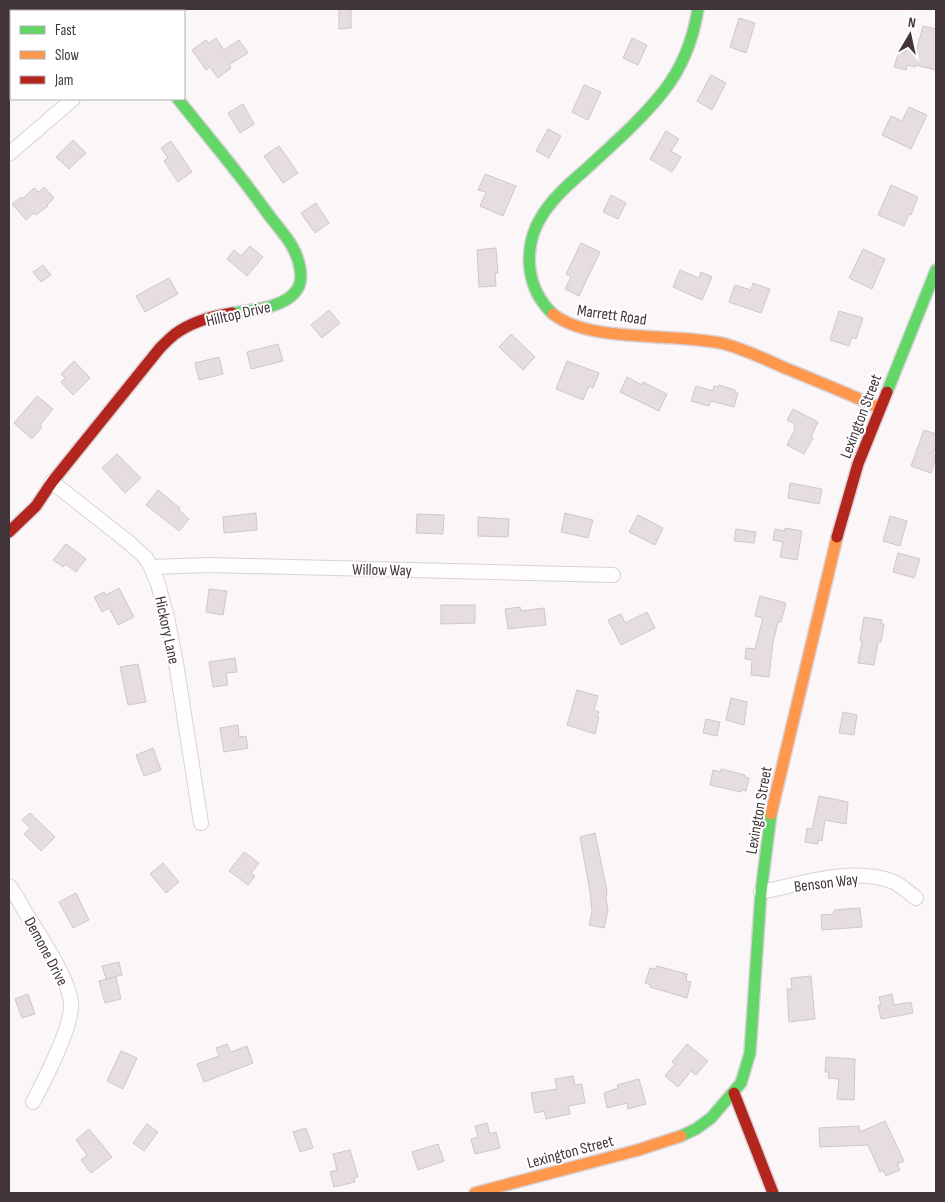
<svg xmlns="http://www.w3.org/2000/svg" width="945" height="1202" font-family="'Sofia Sans Condensed',sans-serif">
	<rect width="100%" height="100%" fill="#fbf7f9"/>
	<!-- building -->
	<path fill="#e6dde2" stroke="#cec7cb" d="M339,9h12v19l-12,1z
		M739,18l16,5 -9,30 -16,-6z
		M923,26l13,3v41l-21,-5v2l-8,-2 -1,5 -12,-3 5,-16 6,2 1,-4 10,3z
		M216,38l8,12 15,-10 9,13 -19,12 2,3 -13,10 -8,-11 -4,3 -14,-20 14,-10 3,3z
		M632,38l15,7 -9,20 -15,-7z
		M711,75l15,8 -14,27 -15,-9z
		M584,85l17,7 -13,28 -16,-8z
		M243,104l11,20 -14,9 -12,-20z
		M909,107l18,8 -16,34 -29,-14 9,-19 11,5z
		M548,129l13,7 -12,22 -13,-7z
		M666,131l13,8 -8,12 10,6 -9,15 -22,-13z
		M73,140l13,13 -17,16 -13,-12z
		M171,141l21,31 -14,10 -14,-21 4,-3 -7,-10z
		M279,146l19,27 -15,10 -19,-27z
		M485,174l31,12 -13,30 -23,-10 6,-14 -8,-2z
		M891,185l27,12 -7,18 -2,-1 -5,12 -26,-11z
		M44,187l10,11 -7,7 1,1 -12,9 -2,-2 -8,7 -14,-16 9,-7 1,2 12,-11 5,4z
		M611,195l15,8 -8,16 -15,-7z
		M316,203l13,20 -14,10 -14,-20z
		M581,243l19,9 -21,44 -14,-7 6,-12 -5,-3z
		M250,246l13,11 -16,19 -20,-17 7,-9 7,6z
		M496,248l2,25h-3l1,13 -17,1 -2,-37z
		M863,249l22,10 -13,30 -23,-11z
		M43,265l8,10 -10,7 -8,-10z
		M680,270l19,8 2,-6 11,5 -10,23 -29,-13z
		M169,278l9,16 -33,18 -9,-16z
		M753,283l17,6 -9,24 -32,-11 6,-17 16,5z
		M329,310l11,13 -18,15 -11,-13z
		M839,311l24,7 -7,21 -4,-2 -3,9 -19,-6z
		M511,334l24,23 -12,13 -24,-23z
		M278,344l5,17 -32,8 -4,-17z
		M219,357l4,17 -24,6 -4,-17z
		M74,361l16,17 -17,17 -12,-13 4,-4 -4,-4z
		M567,361l32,12 -6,15 -4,-2 -6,14 -27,-11z
		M627,377l15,8 1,-3 24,12 -8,17 -39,-19z
		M719,385l16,5v3h3l-4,14 -23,-6 -2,5 -18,-5 5,-15 17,5 1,-5 4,1z
		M37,396l16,13 -13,16 2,2 -10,12 -18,-16z
		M793,409l25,13 -7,15 2,1 -9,16 -17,-9 8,-16 -1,-1 1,-4 -8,-4z
		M924,430l12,4v11l-3,9 3,3 -5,16 -20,-7z
		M117,454l24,24 -16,15 -23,-25z
		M790,483l32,6 -3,15 -31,-6z
		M158,490l22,18 -1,2 10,9 -10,12 -33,-26z
		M256,513l1,17 -33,3 -1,-16z
		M565,513l28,7 -5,18 -27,-6z
		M417,514l27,1 -1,19 -27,-1z
		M638,515l25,13 -8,17 -26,-13z
		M890,516l17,5 -7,25 -17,-5z
		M478,517l31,2 -1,18 -30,-1z
		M785,528l17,3 -5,29 -17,-3 3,-15 -10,-2 2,-11 10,2z
		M736,529l20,3 -2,11 -20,-2z
		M66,544l20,15 -10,13 -10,-8 -3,3 -10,-7z
		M898,553l22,6 -6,19 -21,-6z
		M119,588l15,29 -16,8 -9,-17 -7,4 -8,-15 10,-5 2,3z
		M209,589l18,2 -4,24 -17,-3z
		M760,596l26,7 -5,19h-3l-5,20 -4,35 -18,-2 1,-15 -7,-1 1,-11 9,1 8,-31 -8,-2z
		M441,605h34v18l-34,1z
		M520,607l1,4 23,-3 2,17 -38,4 -3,-20z
		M647,612l8,16 -34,17 -13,-25 13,-6 4,9z
		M864,617l18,3 -1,4h3l-3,18h-3l-4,23 -16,-2 4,-22 -2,-1z
		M235,658l2,14 -11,1 2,12 -15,2 -4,-25z
		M138,664l8,38 -18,3 -8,-38z
		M577,690l21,6 -4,14 5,2 -2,5h2l-4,17 -28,-9z
		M731,698l16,4 -3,23 -18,-5z
		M843,712l14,3 -3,20 -15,-2z
		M706,719l14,3 -3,14 -14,-3z
		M238,725l1,12 7,-1 2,12 -24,4 -4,-24z
		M153,748l8,22 -17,6 -8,-21z
		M721,769l24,6v2l4,1 -3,13 -5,-1v2l-31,-7 3,-15 8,2z
		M819,796l29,6 -2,22 -21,-4 -3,21 -4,-1v4l-13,-2 2,-14 5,1z
		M30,813l25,24 -14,14 -17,-17 6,-6 -8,-8z
		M595,833l12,58 -1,7 2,12 -4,18 -15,-3 3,-13 -2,-20 -10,-55z
		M244,852l15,11 -8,10 4,3 -7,9 -19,-14z
		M163,863l16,19 -13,11 -16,-19z
		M76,893l13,27 -16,8 -14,-26z
		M860,908l2,19 -40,3 -1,-15 13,-1v-4z
		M119,962l3,13 -16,4 -4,-13z
		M657,966l30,8 -1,7 5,1 -4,16 -37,-11 1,-2 -6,-2 5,-15 5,1z
		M811,976l4,43 -26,3 -2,-33h5l-1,-11z
		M116,977l5,22 -16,4 -6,-22z
		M28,994l7,20 -13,4 -7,-19z
		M892,994l2,11 17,-3 2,11 -32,6 -3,-14h3l-2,-8z
		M227,1044l4,8 16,-6 6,17 -49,19 -7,-18 22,-8 -3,-8z
		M687,1044l21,17 -12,14 -5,-4 -13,16 -13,-11 10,-12 -3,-2z
		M121,1051l16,7 -14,31 -16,-8z
		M826,1057l29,2 -1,41 -17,-1 2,-20 -11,-1 1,-6h-4z
		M573,1076l2,9 7,-1 3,19 -17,3 2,8 -24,5 -2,-8 -9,2 -4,-20 26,-4 -2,-10z
		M639,1079l7,25 -18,5 -1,-6 -20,5 -3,-15 14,-5 -1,-3z
		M885,1121l19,40 -7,3 3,6 -14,6 -3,-6 -3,2 -12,-27 -48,2 -1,-19 40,-2 1,6z
		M487,1123l3,11 6,-2 4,16 -25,6 -4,-15 7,-2 -3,-11z
		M147,1124l11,8 -14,19 -11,-8z
		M306,1128l7,20 -13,4 -7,-20z
		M89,1129l23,28 -21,16 -10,-13 6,-5 -11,-15z
		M438,1144l6,17 -26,9 -6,-18z
		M350,1150l8,27 -4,1 1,4 -21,5 -4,-15 7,-2 -4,-16z"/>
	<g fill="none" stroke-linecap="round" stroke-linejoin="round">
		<defs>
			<path id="street" d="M107,9l2,2
				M9,154l64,-55
				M52,482l75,59 19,17 5,9 7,17 9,33 9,46 25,160
				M151,567l58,-2 404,10
				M9,886c7,8 12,19 18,29 13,21 42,64 44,88 2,23 -27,78 -38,99
				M761,892c41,-8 92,-26 133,-10 8,4 15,11 22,16"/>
			<path id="fast" d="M178,99c30,38 62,75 90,115 8,11 19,22 25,34 6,11 11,29 5,40 -11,20 -46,22 -66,25
				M553,314c-28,-26 -31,-68 -10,-100 11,-17 27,-31 42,-44 27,-25 55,-49 78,-78 20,-25 30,-52 35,-83
				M887,392l49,-122
				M681,1136l15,-7 15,-11 30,-35 9,-30 11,-161 10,-78"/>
			<path id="slow" d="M553,314c38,30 123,18 172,30 21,6 40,15 60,24 32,13 64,26 95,40
				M771,814l66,-277
				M475,1193l163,-43 43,-14"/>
			<path id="jam" d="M9,532l27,-26 16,-24 108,-134c5,-5 10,-10 15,-14 15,-11 38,-18 57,-21
				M837,537l21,-73 29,-72
				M734,1093l39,100"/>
		</defs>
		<!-- street casing -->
		<use href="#street" stroke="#dad1d6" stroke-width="16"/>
		<!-- fast casing -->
		<use href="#fast" stroke="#dad1d6" stroke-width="14"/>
		<!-- slow casing -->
		<use href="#slow" stroke="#dad1d6" stroke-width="14"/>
		<!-- jam casing -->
		<use href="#jam" stroke="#dad1d6" stroke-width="14"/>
		<!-- street -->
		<use href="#street" stroke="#fefefe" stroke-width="14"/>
		<!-- fast -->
		<use href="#fast" stroke="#63d668" stroke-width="11"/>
		<!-- slow -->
		<use href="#slow" stroke="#ff974d" stroke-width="11"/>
		<!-- jam -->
		<use href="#jam" stroke="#b3261e" stroke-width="11"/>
	</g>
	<g text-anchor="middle" stroke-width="4" stroke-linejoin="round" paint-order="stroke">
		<!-- street labels -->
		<g font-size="16" fill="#41353b" stroke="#fff">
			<text transform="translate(238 313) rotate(-13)" y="6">Hilltop Drive</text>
			<text transform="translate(612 314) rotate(8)" y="6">Marrett Road</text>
			<text transform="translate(860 416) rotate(-69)" y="6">Lexington Street</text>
			<text transform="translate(382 569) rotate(1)" y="6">Willow Way</text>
			<text transform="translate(168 630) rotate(78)" y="6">Hickory Lane</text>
			<text transform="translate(758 810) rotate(-80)" y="6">Lexington Street</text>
			<text transform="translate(826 882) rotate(-7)" y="6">Benson Way</text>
			<text transform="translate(47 951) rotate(62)" y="6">Demone Drive</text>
			<text transform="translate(570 1151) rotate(-15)" y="6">Lexington Street</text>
		</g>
	</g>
	<!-- border -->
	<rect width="945" height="1202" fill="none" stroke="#41353b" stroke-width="20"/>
	<!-- legend -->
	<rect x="10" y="10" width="175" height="90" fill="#ffffff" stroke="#b3aeb1"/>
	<rect x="20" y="26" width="25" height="8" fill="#63d668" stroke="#b3aeb1"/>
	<text x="55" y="35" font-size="15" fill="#41353b">Fast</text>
	<rect x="20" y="51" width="25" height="8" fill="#ff974d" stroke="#b3aeb1"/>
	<text x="55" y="60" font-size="15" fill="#41353b">Slow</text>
	<rect x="20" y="76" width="25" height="8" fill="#b3261e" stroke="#b3aeb1"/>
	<text x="55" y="85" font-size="15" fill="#41353b">Jam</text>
	<!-- north arrow -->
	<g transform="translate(910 35) rotate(9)" stroke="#ffffff" stroke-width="4" paint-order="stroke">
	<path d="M0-4L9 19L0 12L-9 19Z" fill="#41353b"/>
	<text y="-8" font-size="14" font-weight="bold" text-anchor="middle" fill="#41353b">N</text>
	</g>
</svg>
